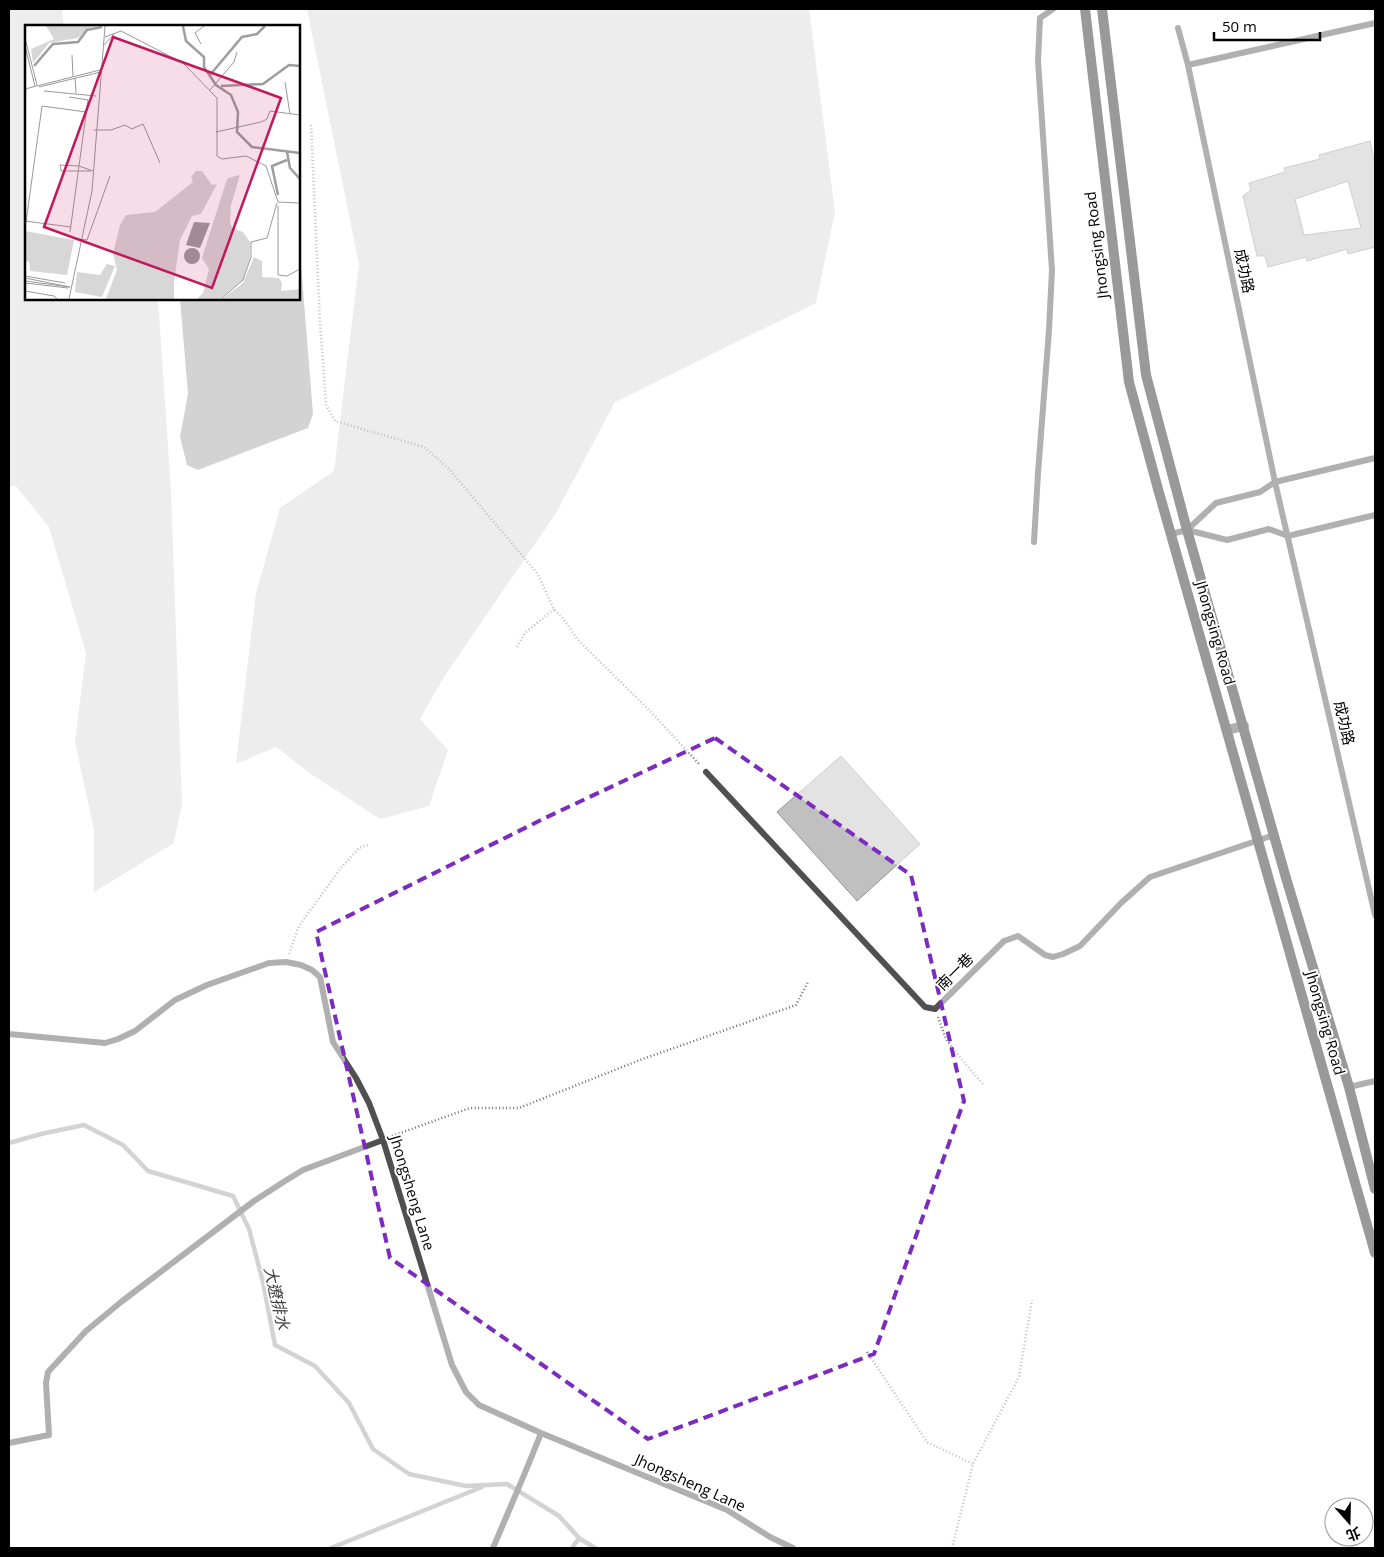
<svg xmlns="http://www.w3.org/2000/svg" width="1384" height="1557" font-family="'Open Sans','Noto Sans TC',sans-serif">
	<rect width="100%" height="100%" fill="#fff"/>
	<!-- green -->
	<path fill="#d7d7d7" d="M9,9h53l2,17h-38v273h132l13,192 11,312 -8,40 -80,49v-62l-19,-88 11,-89 -37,-126 -33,-41h-7z
		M307,9h502l26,203 -19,91 -201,99 -59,111 -112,164 -24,42 28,31 -19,56 -49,13 -69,-45 -35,-27 -40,17 20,-171 24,-85 54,-37 25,-207z"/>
	<!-- water -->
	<path fill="#9e9e9e" d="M299,239l14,175 -5,14 -110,42 -11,-5 -7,-28 8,-43 -8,-95h119z"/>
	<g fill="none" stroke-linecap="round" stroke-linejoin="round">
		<!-- stream -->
		<path stroke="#9e9e9e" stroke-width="4.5" d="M9,1143l32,-9 43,-9 39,20 25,26 85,25 16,33 14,53 12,63 40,21 34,37 24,46 36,25 57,12 41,-2 52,32 20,22 16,10
			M331,1548l151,-61
			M572,1548l7,-10"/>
	</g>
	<!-- building -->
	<path fill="#c0c0c0" stroke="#949494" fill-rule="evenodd" d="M1370,141l5,23v83l-27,7 -1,-5 -40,12 -1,-4 -38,10 -3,-11h-8l-14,-60 8,-6 -2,-7 36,-11 -1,-4 36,-9 -1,-4zM1348,181l13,47 -57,7 -9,-36z
		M841,756l79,88 -63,57 -80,-89z"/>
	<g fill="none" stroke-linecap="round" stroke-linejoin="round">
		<!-- path -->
		<path stroke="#727272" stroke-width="2.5" stroke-dasharray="1 2.5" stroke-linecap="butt" d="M311,125l9,197 6,83 9,16 89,26 25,22 88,104 17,36 8,8 16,23 72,71 50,54
			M517,647l8,-14 29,-24
			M289,954l10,-28 41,-57 19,-21 11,-4
			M938,1017l8,22 21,27 16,18
			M392,1136l78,-28h49l121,-48 156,-55 12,-23
			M867,1352l60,90 46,22
			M952,1548l21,-84 46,-87 13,-77"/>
		<!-- service -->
		<path stroke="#505050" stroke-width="6" d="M1178,28l10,37 87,417 100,433
			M1188,65l187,-42
			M1187,530l29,-27 44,-11 15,-10 100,-24
			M1171,534l16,-4 40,10 42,-11 19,7 87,-21
			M1034,542l4,-69 11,-143 3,-60 -14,-209 2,-43 13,-9
			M706,772l219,235 10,2 69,-68 14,-5 27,19 8,2 10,-3 17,-8 41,-43 29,-26 124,-42
			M9,1034l96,9 13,-4 17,-8 40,-31 32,-15 62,-22 17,-1 15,3 11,5 8,7 13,65 23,36 13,25 14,37 69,225 14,27 13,13 62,28 186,77 43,27 23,11
			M1349,1087l26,-6
			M9,1443l40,-8 -3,-52 2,-11 38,-41 35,-29 133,-101 31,-20 18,-11 80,-30
			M493,1548c16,-38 33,-76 48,-115"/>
		<!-- minor -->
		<path stroke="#505050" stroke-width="10" d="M1227,730l17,-4"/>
		<!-- secondary -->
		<path stroke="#1d1d1d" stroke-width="10" d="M1085,9l44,373 29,107 217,764
			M1102,9l44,366 41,155 99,348 63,209 26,102"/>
	</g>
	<!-- marked area -->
	<path d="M0 0H1384V1557H0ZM715,738l196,137 53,226 -90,253 -226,85 -258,-181 -74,-326 229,-114z" fill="#fff" fill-opacity=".55" fill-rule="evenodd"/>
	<path fill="none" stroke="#7b2cbf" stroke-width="4" stroke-dasharray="10 6" stroke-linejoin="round" d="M715,738l196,137 53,226 -90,253 -226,85 -258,-181 -74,-326 229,-114z"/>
	<g text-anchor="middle" stroke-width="4" stroke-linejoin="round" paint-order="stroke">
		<!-- street labels -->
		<g font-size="15" fill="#000" stroke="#fff">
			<text transform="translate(1097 245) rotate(-97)" y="5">Jhongsing Road</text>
			<text transform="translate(1244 271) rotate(78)" y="5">成功路</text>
			<text transform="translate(1215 633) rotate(74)" y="5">Jhongsing Road</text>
			<text transform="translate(1344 723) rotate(77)" y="5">成功路</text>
			<text transform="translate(955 972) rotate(-45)" y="5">南一巷</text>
			<text transform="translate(1325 1023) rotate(74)" y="5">Jhongsing Road</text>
			<text transform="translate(412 1193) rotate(73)" y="5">Jhongsheng Lane</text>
			<text transform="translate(690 1483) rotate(24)" y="5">Jhongsheng Lane</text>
		</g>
		<!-- water labels -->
		<g font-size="16" font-style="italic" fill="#3f3f3f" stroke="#fff">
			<text transform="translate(277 1298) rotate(77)" y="6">大遼排水</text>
		</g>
	</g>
	<!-- overview -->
	<g transform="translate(25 25)">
		<rect width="275" height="275" fill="#fff"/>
		<path d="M21,1h51l-8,2 -11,10 -29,5 -16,20 -2,-14 23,-10zM171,146h6l10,14 5,-1 -16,30 -9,2 -12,24 -6,42v17h3h-71l11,-29 -4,-16 7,-29 6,-10 29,-3 38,-30 -2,-5zM215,150l-9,30 -1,17 2,6 11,4 7,10v16l-7,22 -23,19h-23l6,-6 6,-24 -7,-11 24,-76 2,-4zM0,206l49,9 -7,35 -37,-4 -1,-10 -4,1zM229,232l8,4v16l17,1 3,5 -1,8 19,-2v10h-78l21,-16zM82,239l8,2 -13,31 -27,-5 2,-20 23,3z" fill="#d7d7d7"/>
		<path d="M169,197l16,1 -10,25 -14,-3zM159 231a8 8 0 1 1 16 0a8 8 0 1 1-16 0Z" fill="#9e9e9e"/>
		<path fill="none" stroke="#9e9e9e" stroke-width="2.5" d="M158,1l3,15 18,16v10l12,18 15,10 7,17 -1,20 15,15 48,6M9,41l19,-22 25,-2 9,-12 15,-3M185,50l32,-38 15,-3 8,-8M196,61l42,-2 26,-19 11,1M262,127l3,16 10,11M253,170l-6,-29 15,-6"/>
		<path fill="none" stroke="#999" stroke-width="1" d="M80,12l16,-6 62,32 34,35v58l5,3 24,-3 20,10 12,36 22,1M0,13l12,47M176,19l-6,-11 9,-7M0,21l10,40M78,21l11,-12M47,30l1,22M50,53l1,15M260,57l5,32M14,62l62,-15M0,64l75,-19M185,65l24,-28 3,-10M19,66l52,5M44,72l19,3 -18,132M69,105h17l14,-5 7,4 11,-5 17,39M191,107l45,-10 6,-3 3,-8 30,4M66,146h-30l-1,-6 19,1 14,5M253,181v69l9,1 13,-7M0,196l46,6M1,197l16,-116 44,6M53,214l9,1 23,-64M0,251l40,7M0,253l45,9M0,256l45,6M0,258l43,5M0,266l29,5 3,3M44,274l23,-108 13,-165M196,274l22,-19 8,-23v-15l16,-4 10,-35"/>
		<path fill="#c2185b" fill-opacity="0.15" stroke="#c2185b" stroke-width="2.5" d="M88,12l168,61 -69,190 -168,-61z"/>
		<rect width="275" height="275" fill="none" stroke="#000" stroke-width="2.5"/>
	</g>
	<!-- border -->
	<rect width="1384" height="1557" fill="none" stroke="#000000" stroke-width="20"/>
	<!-- north arrow -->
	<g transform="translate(1349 1522) rotate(160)"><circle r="24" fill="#ffffff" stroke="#999999"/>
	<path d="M0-4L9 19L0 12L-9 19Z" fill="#000000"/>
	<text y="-8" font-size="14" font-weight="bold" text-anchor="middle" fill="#000000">北</text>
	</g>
	<!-- scale -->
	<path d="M1214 32v8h106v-8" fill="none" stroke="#000000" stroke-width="2.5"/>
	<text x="1222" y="32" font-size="15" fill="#000000" stroke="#ffffff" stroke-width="4" paint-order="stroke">50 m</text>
</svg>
